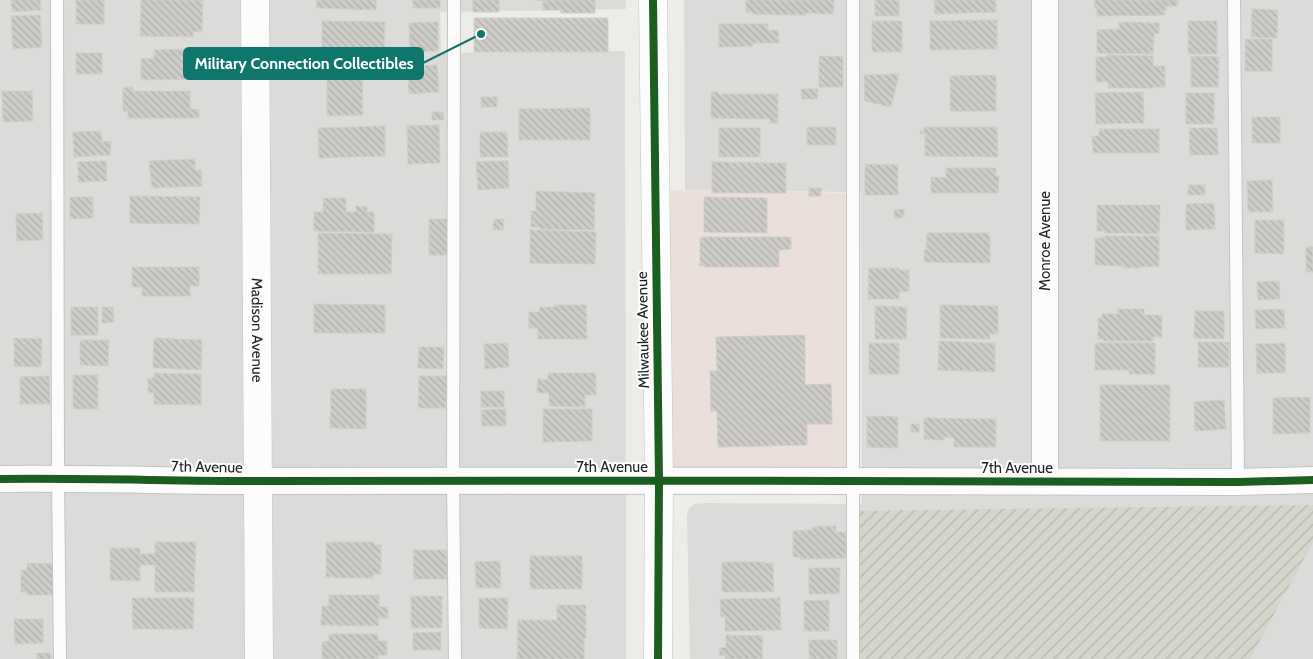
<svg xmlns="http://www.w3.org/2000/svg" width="1313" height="659" font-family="Cabin,sans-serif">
	<defs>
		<pattern id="construction-furrows" width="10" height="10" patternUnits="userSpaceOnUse" patternTransform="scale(1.25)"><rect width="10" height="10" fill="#d5d5cb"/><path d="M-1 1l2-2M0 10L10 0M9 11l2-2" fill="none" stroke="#b6b6ae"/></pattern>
		<pattern id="building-back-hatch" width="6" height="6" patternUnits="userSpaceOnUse" patternTransform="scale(1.25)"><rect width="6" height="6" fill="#ceccc9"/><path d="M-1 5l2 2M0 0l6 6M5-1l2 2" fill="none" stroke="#b0afac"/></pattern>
	</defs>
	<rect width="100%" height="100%" fill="#edece8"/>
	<!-- residential -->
	<path fill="#dcdbd9" d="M0,0h625l1,9 -186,3 1,41 184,-2 1,608h-626z
		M684,0h629v659h-623l-3,-143 2,-8 6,-4 10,-1 157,1 -1,-312 -176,-2z"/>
	<!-- commercial -->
	<path fill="#eadfdb" d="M655,190l199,3 -1,289 -194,-2z"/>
	<!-- construction -->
	<path fill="url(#construction-furrows)" d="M1313,505v37l-63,117h-397v-148z"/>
	<!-- building -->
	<path fill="url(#building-back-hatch)" stroke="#d0ceca" d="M11,0h29l1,10 -29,2z
		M76,0h28v24h-28z
		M141,0h62l-1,32 -9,-1v6l-53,-1z
		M317,0h59v10l-60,-2z
		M413,0h27v8h-27z
		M473,0h26v12h-26z
		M535,0h60v13h-34l-1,-3h-17v-9z
		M746,0h88l-1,14 -27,-1v2l-54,-1v-2h-6z
		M875,0h24v16h-24z
		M934,0h62v12l-61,2z
		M1097,0h81v6h-11v4h-2v5l-68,1v-8h-2l-1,-7z
		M1252,9l26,1 -1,28 -26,-1z
		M40,15l2,32 -29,2 -2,-33z
		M474,18h134v34h-134z
		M997,20v29l-67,1v-29z
		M322,21l63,1 -1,35 -62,-1z
		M872,21h30v31h-30z
		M1188,21h29v33h-29z
		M438,22v29l-28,1 -1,-29z
		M1119,22l40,1v10l-5,1 -1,20 -56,-1v-23l22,-1z
		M719,24h49l-1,6h11l1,13h-26v3l-34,1z
		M1245,39h27v32h-27z
		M194,49v5h8l1,22h-10l-1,3 -51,1v-21l13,-1v-8z
		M76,53h26v21h-26z
		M1107,55l46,1v10h12v21h-12v1h-45v-6h-12v-25h11z
		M819,56l24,1v30h-24z
		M1191,56l28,1 -1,30h-27z
		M437,65l2,27 -30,2 -1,-27z
		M362,70l1,45 -36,1v-45z
		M899,74l-8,33 -26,-6 -1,-26z
		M996,75v36h-46v-35z
		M133,87v4h57v18h9v9h-71v-7h-5v-23z
		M801,89h17l-1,10h-15z
		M2,91h30l1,30 -30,1z
		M711,92h7v2h60v29h-8v-4l-59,-1z
		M1143,92l1,31 -48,1 -1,-31z
		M1186,93h28v31h-28z
		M481,97h16v10h-16z
		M590,108v32h-71v-31z
		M432,112h11l1,8h-12z
		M1252,117h28v26h-28z
		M439,125l1,38 -32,1 -1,-38z
		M385,126v30l-66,2 -1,-30z
		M807,127h29v18h-29z
		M924,127h73l1,30 -73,-1v-22h-5v-4h4z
		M719,128h41v29h-41z
		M1189,128h28l1,27h-28z
		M1099,129h60v24h-66l-1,-17h7z
		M101,131l1,11 9,-1 -1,14 -36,2 -1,-25z
		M480,132h27l1,25h-28z
		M195,159v12l6,-1 1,16 -50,2 -3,-27z
		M106,161l1,20 -29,1v-20z
		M508,161l1,27 -31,2 -2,-28z
		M712,162l74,1v30h-74z
		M865,164l33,1v30h-33z
		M946,168h50v8h3l-1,17h-67v-16l15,1z
		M1272,180l1,32h-25l-1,-31z
		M1188,185h17v10h-17z
		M809,188h12v8h-12z
		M536,191l59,2 -1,37 -54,-1v-2h-9v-16h5z
		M130,196l70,1 -1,27 -69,-1z
		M70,197h23v21l-23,1z
		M704,197l63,1v35l-63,-1z
		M323,198h23v14h10v-6l11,1v5h7v20l-60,-1v-19h9z
		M1214,203l1,26 -29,1v-26z
		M1097,205h63l-1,29 -55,-1v-2h-7z
		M904,209v8l-9,1 -1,-8z
		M42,213l1,27 -26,1 -1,-27z
		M429,219h20v36h-20z
		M494,219h10l-1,11h-10z
		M1255,220h29v34l-29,-1z
		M530,230l66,2 -1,32 -65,-1z
		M318,233l74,1 -1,40h-73z
		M927,233h62v3h1v27l-66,-1v-12h2z
		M1103,236h56v30l-19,1v1h-17v-2l-28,-1v-27h8z
		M703,237h88v12l-12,1v17h-75v-2l-4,1v-28h3z
		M1306,247h7v25h-7z
		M132,267h67v19h-9v10h-48v-9h-10z
		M869,268h30v2h10v21l-10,1v7h-31z
		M1279,281l1,18 -22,1 -1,-18z
		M314,304l71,1v28h-71z
		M555,305h31l1,34h-49v-11h-9v-16h10l1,-5h15z
		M940,305l58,1v28h-8v5l-50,-1z
		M875,306l32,1 -1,32h-31z
		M71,307h27v28h-27z
		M102,307h11l1,15 -12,1z
		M1118,309h26v6h18v22h-9v4h-49l-1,-2h-5v-21h4v-4h16z
		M1284,309l1,19 -29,1 -1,-19z
		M1195,311h29v28l-30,-1z
		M805,335v50l26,-1 1,40h-25v21l-89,2 -1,-36h-6l-1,-40h7l-1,-34z
		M14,338l28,1 -1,28 -27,-1z
		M154,338l48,2 -1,30 -48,-2z
		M80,340h29l-1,26 -28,-1z
		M939,341l56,2v29l-57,-2z
		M1198,342h31v25h-31z
		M508,343l1,24 -24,2 -1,-25z
		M869,343h30v31h-30z
		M1095,343h60v31h-26v-4h-34z
		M1285,343v30h-28l-1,-29z
		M419,347h25l-1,22 -25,-1z
		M154,373l47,1v31l-47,-1v-11l-6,-1v-14h6z
		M548,373h48v22h-11v12l-36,-1v-13h-12l1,-14 10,1z
		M73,375h25v34h-25z
		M49,376l1,28h-30v-27z
		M419,376h30l-1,32h-30z
		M1100,385h70v56h-70z
		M331,389h35v40l-36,-1z
		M481,391h23v16h-23z
		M1310,397v36l-37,1v-36z
		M1224,400l2,29 -31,2 -1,-29z
		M506,409v17h-24l-1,-16z
		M543,409h49v32l-49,1z
		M867,416l31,1v31l-31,-1z
		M924,418l72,1v28h-42v-9l-10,-1v3l-20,-1z
		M911,424h8v8h-8z
		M836,526v6h10v26l-46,1v-2h-7v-26l20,-1v-3z
		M155,542h41l-2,50h-39v-27h-15v16l-30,-1v-32h30v6h15z
		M334,542h40v3h7v29h-8v4h-39v-1h-8v-34z
		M413,550h33l1,29h-33z
		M530,556h52v33h-52z
		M500,561l1,27h-25l-1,-26z
		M722,562h42v1h9l1,29h-52z
		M27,563l27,1v31h-27v-2l-6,-1v-22l6,1z
		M809,568h31l-1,26h-30z
		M329,595h50v12h9v11h-10l1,8 -58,-1 1,-19h7z
		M411,596h31v32h-31z
		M132,598h62l-1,31h-60z
		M479,598h29l-1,31 -28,-1z
		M780,598l1,32 -56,1v-15l-4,1 -1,-18z
		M829,600v31h-25v-30z
		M557,605h29v33h-2v21h-67l1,-39h39z
		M14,619h29v24l-28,1z
		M441,632v18h-28v-17z
		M329,634h49v7h9v14h-9v4h-56v-17l7,-1z
		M726,635l37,1 -1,23h-37v-4h-6l1,-7 6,-1z
		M809,640h28v19h-28z
		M37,653h14l-1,6h-13z"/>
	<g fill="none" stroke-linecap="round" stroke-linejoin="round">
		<defs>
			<path id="service" d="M57,0l1,479 2,180
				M454,0l-1,480 2,179
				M853,0v659
				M1234,0l4,482"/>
			<path id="minor" d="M1045,0v482
				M0,479c87,-1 174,2 261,2 326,-1 651,0 977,1l75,-2"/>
			<g id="tertiary">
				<path id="s1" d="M255,0l4,659"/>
				<path d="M653,0l6,480 -1,179"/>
			</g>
		</defs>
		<!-- service casing -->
		<use href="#service" stroke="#c4c4c2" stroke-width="14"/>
		<!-- minor casing -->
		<use href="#minor" stroke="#c4c4c2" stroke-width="28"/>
		<!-- tertiary casing -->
		<use href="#tertiary" stroke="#c4c4c2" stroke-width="29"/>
		<!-- service -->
		<use href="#service" stroke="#fcfcfc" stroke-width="12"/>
		<!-- minor -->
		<use href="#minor" stroke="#fcfcfc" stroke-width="26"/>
		<!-- tertiary -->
		<use href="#tertiary" stroke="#fcfcfc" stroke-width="28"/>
		<defs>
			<path id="cycleway" d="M653,0l6,480 -1,179
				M0,479c87,-1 174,2 261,2 326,-1 651,0 977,1l75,-2"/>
		</defs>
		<!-- cycleway casing -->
		<use href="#cycleway" stroke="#fff" stroke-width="11"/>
		<!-- cycleway -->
		<use href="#cycleway" stroke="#1b5e20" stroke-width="8"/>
	</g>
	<g text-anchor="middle" stroke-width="4" stroke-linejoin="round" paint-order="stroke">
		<!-- street labels -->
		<g font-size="15" fill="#1f1f1f" stroke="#fff">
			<text transform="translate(1045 241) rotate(-90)" y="5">Monroe Avenue</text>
			<text dy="5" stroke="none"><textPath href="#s1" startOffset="330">Madison Avenue</textPath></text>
			<text transform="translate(643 330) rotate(-91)" y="5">Milwaukee Avenue</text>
			<text transform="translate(207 467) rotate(1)" y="5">7th Avenue</text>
			<text x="612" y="472">7th Avenue</text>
			<text x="1017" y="473">7th Avenue</text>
		</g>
	</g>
	<!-- callouts -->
	<path fill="none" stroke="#0f766e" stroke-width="2" d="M481 34L423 63"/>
	<circle fill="#0f766e" stroke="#fff" stroke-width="2" cx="481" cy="34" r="5"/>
	<rect fill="#0f766e" stroke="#0f766e" stroke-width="2" x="184" y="48" width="239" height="31" rx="5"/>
	<g font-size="16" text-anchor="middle" font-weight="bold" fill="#fff">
		<text x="304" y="69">Military Connection Collectibles</text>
	</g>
</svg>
